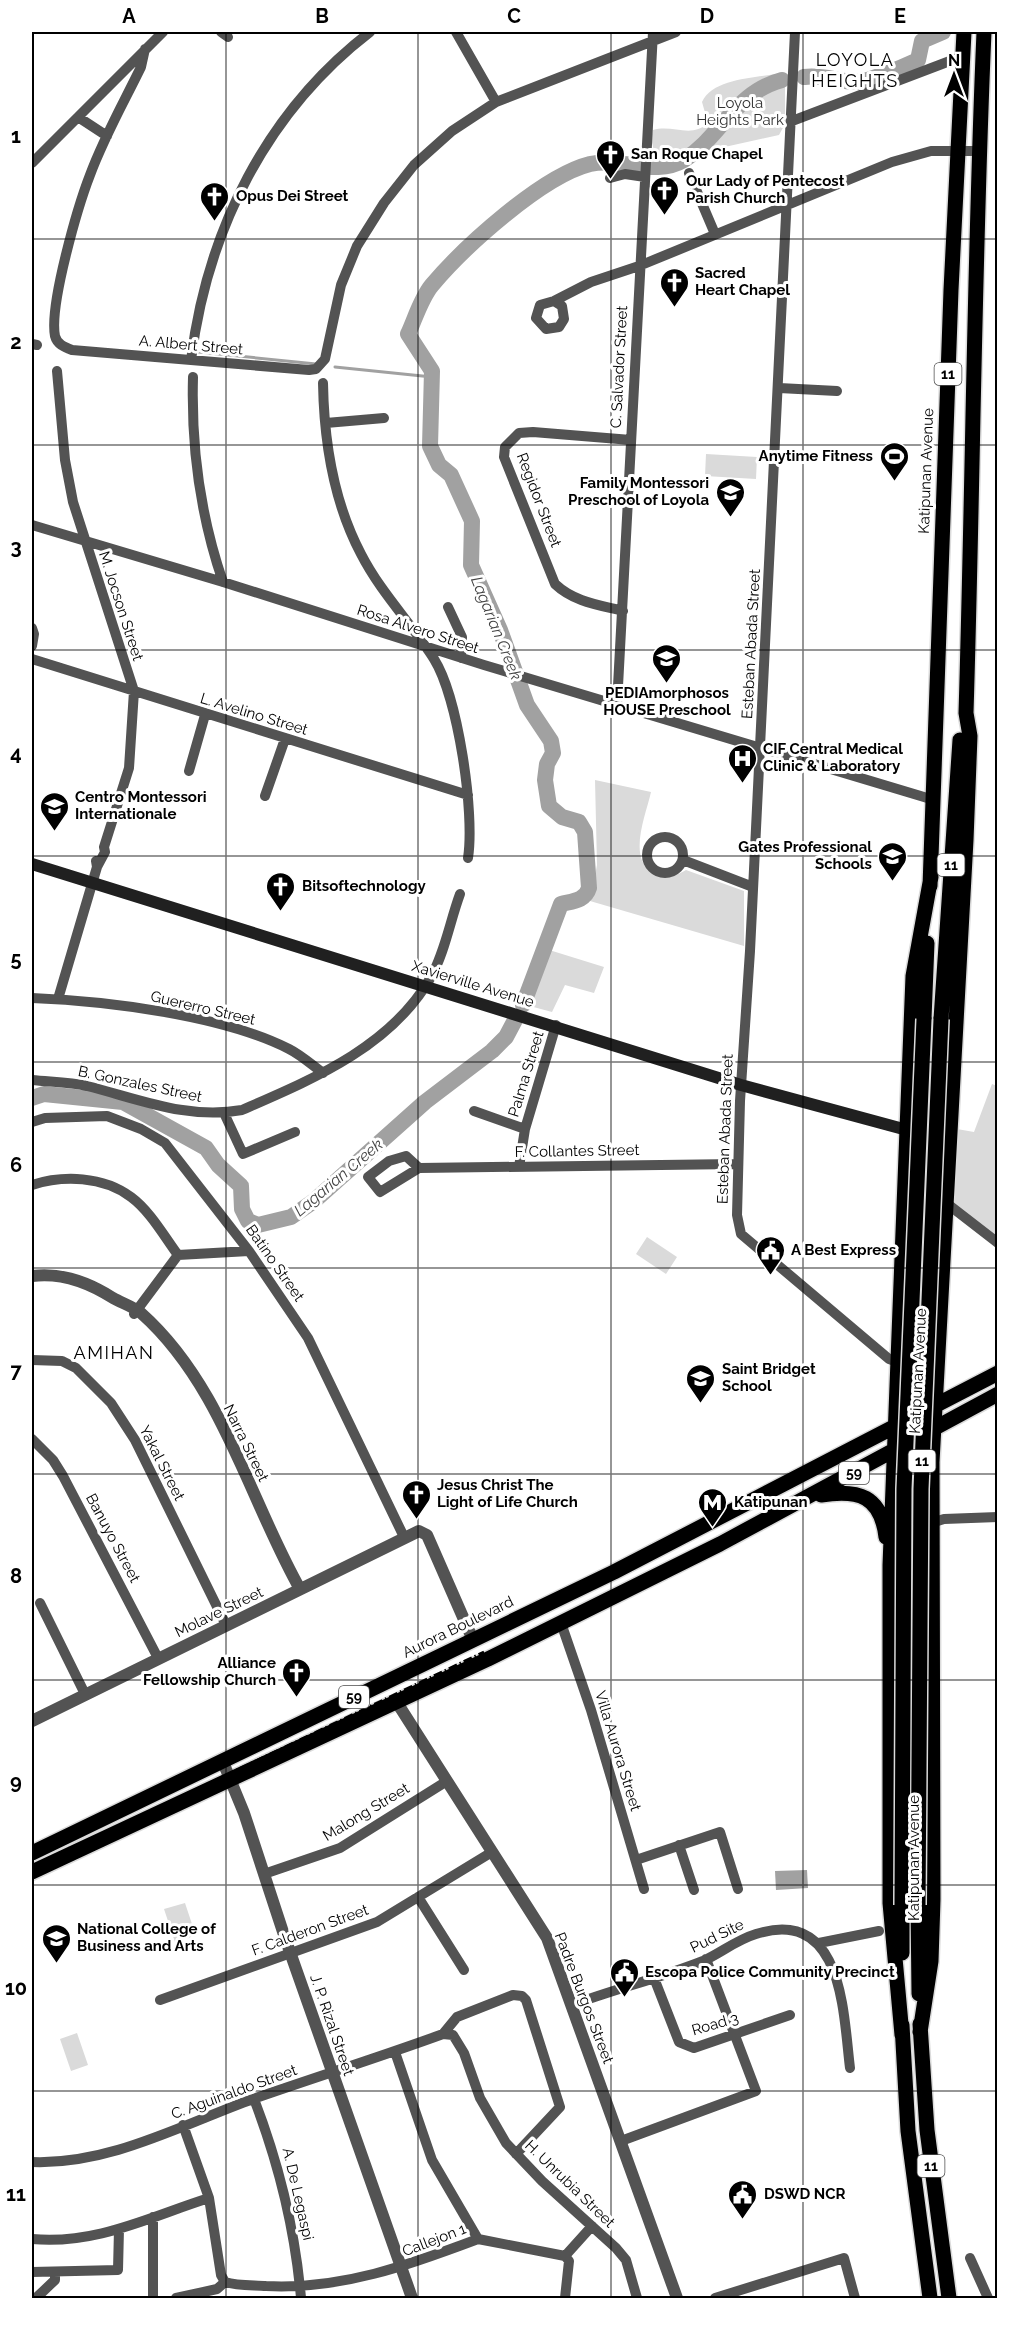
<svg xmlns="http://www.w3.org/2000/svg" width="1029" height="2330" font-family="Raleway,sans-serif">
	<rect width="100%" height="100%" fill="#fff"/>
	<!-- green -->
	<path fill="#dadada" d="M782,73l3,5v46l-6,11 -68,15 -51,24 -9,-35 2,-9c20,-6 38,9 55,-7l-6,-21c12,-25 57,-24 80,-29z
		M706,454l51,3 -1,22 -51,-3z
		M595,780l56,12c-5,23 -25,69 4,82 12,6 20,2 31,-4l58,21v55l-154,-45 7,-36z
		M546,949l58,18 -10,26 -29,-8 -13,27 -26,-7z
		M992,1084l5,2v154l-47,-38 7,-73 17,3z
		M647,1237l30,20 -11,17 -30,-20z
		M185,1903l11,33 -21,6 -11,-33z
		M77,2033l11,32 -17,6 -11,-32z"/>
	<!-- water -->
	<path fill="#a1a1a1" d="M807,1870l1,18 -32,2 -1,-19z"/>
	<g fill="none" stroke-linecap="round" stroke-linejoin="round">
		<!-- stream -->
		<path stroke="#a1a1a1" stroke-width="3" d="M199,352l117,12
			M335,367l97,10"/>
		<!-- river -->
		<path stroke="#a1a1a1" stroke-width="16" d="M804,77c19,-3 34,5 52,5 12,0 49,-16 62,-22l4,-19 21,-9
			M523,1005l38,-101c12,-3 24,-3 28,-16l-4,-56 -6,-10 -17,-5 -13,-11 -4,-26 2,-16 6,-11 -2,-12 -24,-36 -27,-75 -29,-65 1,-44 -21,-46 -12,-10 -9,-19 2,-75 -24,-37c7,-15 13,-36 24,-49 32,-38 110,-109 158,-121 31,-7 66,13 94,-4 38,-24 50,-67 98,-80
			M32,1098l12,-4 79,8 83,46 12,17 23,21 1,23 6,12 10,4 33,-8 23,-16 111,-99 67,-51 14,-14 9,-17"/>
		<defs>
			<path id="primary" d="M930,886l21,-596 13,-258
				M924,1019l3,-76
				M941,1019l19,-279
				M821,1495c38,-6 60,1 65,42
				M32,1853l582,-281 384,-199
				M32,1872l456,-213 232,-115 278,-150
				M902,1905v48
				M918,1905l1,89
				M920,2024l7,106 22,168
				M902,2025l6,106 22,167
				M920,2032l11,-71 2,-61 -1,-438 34,-622 4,-104 -4,-23c7,-227 8,-454 18,-681
				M902,2035l-12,-132v-338l23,-589 18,-99"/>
		</defs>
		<!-- primary casing -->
		<use href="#primary" stroke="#dbdbdb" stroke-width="18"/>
		<!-- minor -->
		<path stroke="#535353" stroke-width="10" d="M221,32l7,5
			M456,32l40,70
			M795,32l-45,919 -10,150 -3,114 4,19 148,125 9,3
			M145,49l-4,18c-17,35 -37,70 -51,108 -12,31 -41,130 -35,161 2,8 9,11 17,14l237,20 7,-1 9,-10 16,-74 16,-39 27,-43 30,-38 38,-34 44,-29 180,-70
			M78,117l29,19
			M792,121l171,-65
			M32,163l131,-131
			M689,173l26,61
			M610,178l15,-4 20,3
			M554,301l8,5 2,13 -5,8 -13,2 -10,-11 4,-13 14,-4 37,-19 48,-16 253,-104 39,-11h48
			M32,344l5,1
			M191,360c16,-129 75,-248 179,-328
			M57,371l8,89 8,42 61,189 -5,77 -25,79 1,5 -8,15
			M193,377c-2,72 7,138 30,205
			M323,383c1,59 10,118 38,171 20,39 50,69 73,105 24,38 41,154 34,199
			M779,388l58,3
			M326,423l58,-5
			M32,525l191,57 261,83 450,135
			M448,607l14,30 -1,21
			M623,611c-24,-6 -49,-9 -68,-27l-51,-127 1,-10 14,-14 14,-1 98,8
			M32,628l2,6 -2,12
			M32,659l436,136
			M617,705l36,-673
			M189,771l16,-56
			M265,796l20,-57
			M647 855a18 18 0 1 1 36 0a18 18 0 1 1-36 0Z
			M683,860l70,27
			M32,998c75,3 190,17 257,51 12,6 23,16 34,24
			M58,999l39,-132 -1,-6
			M32,1080c18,2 37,2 55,6 52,13 101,34 155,24 71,-31 149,-63 189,-133 14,-25 19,-56 29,-83
			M474,1111l51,18
			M224,1113l19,41 52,-22
			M32,1122l13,-4 62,-2 34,13 24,14 84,108 59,87 96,199
			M519,1167l6,-38 31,-104
			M419,1168l-39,24 -12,-15 21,-16 17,-5 13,12 318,-4
			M32,1185c31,-10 71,-9 99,12 19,14 33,39 47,58
			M945,1202l53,41
			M178,1255l71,-4
			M134,1314l44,-59
			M32,1360l30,1 14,7 35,35 24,37 91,185
			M32,1439l21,21 10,16 95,182
			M931,1523l13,-4 54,-2
			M40,1603l45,91
			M561,1623l30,87 53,179
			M679,1845l15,45
			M636,1860l84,-28 18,57
			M264,1874l76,-26 107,-67
			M418,1897l46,73
			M819,1943l60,-12
			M654,1978l25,64 15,6 96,-33
			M160,2000l217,-78 115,-70
			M572,2005c43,-16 88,-27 131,-44 18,-8 33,-21 53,-27 87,-27 87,77 94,134
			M443,2034l14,-17 56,-22 9,1 4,4 34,107 -44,47
			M395,2052l37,108 46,79
			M254,2099c25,65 41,130 47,199
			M183,2125l26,73 12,77 4,7c13,4 28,3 41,4 75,4 143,-21 212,-47
			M621,2141l135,-50 -50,-132
			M32,2162c77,3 149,-37 221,-63 63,-22 127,-42 190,-65l10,1 11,18 16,45 26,45 36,38 74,67 10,12 11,38
			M153,2217v81
			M32,2239c64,6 117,-22 177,-41
			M478,2239l87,17
			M565,2256l27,-30
			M970,2258l18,40
			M32,2272l86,-2 1,-41
			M36,2298l19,-18v-7
			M176,2298l41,-9 8,-7
			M565,2298l4,-37 -4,-5
			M715,2298l129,-40 11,40"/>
		<!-- tertiary -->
		<path stroke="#535353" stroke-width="12" d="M32,1276c30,-4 56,6 81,22 9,5 21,9 28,15 81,72 108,186 159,276
			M396,1701l151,237 130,360
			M32,1721l387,-190 8,4 46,105
			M223,1762l21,51 40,122 128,363"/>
		<!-- secondary -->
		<path stroke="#202020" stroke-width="12" d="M32,864l709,221 166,45"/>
		<!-- primary -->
		<use href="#primary" stroke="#000" stroke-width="15"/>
		<!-- rail -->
		<path stroke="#000" stroke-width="3" stroke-dasharray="9 3 1.5 3" stroke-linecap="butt" d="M32,1856l90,-41
			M32,1868l452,-216"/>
		<defs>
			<path id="primary-bridge" d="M902,1905l2,-416 20,-470
				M918,1905l3,-416 20,-470"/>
		</defs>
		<!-- primary-bridge casing -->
		<use href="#primary-bridge" stroke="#dbdbdb" stroke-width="18" stroke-linecap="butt"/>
		<!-- primary-bridge -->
		<use href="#primary-bridge" stroke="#000" stroke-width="15"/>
	</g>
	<!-- grid -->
	<path fill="none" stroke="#000" stroke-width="1.5" stroke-opacity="0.55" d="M226,32v2266M418,32v2266M611,32v2266M803,32v2266M32,239h966M32,445h966M32,650h966M32,856h966M32,1062h966M32,1268h966M32,1474h966M32,1680h966M32,1885h966M32,2091h966"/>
	<!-- icons -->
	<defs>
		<symbol id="church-pin" viewBox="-11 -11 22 30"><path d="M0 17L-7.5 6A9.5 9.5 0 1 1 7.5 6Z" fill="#000" stroke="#fff"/><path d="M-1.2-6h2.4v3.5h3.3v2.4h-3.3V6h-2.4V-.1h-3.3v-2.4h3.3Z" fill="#fff"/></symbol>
		<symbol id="stadium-pin" viewBox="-11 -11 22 30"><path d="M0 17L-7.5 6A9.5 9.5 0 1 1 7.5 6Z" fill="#000" stroke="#fff"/><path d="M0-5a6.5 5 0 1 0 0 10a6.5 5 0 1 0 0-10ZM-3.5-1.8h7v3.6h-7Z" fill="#fff"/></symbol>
		<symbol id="school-pin" viewBox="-11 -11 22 30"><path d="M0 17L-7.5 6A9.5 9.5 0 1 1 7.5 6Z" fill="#000" stroke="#fff"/><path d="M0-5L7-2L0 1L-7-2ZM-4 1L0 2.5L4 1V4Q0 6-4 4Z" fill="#fff"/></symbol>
		<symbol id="hospital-pin" viewBox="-11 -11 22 30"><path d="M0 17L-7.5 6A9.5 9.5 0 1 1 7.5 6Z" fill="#000" stroke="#fff"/><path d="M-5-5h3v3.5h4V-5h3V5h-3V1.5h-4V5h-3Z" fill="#fff"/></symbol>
		<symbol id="university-pin" viewBox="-11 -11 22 30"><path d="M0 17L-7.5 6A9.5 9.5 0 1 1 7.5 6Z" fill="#000" stroke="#fff"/><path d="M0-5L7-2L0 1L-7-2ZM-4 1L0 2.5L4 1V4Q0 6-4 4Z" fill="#fff"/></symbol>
		<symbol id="civic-pin" viewBox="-11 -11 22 30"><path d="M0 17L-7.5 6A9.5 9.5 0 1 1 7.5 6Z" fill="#000" stroke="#fff"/><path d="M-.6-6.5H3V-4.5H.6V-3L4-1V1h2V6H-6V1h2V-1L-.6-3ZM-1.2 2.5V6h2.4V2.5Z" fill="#fff"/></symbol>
		<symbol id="metro-pin" viewBox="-11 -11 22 30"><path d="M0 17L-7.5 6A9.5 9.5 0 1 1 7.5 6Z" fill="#000" stroke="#fff"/><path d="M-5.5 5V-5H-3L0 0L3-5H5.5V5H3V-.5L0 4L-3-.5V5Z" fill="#fff"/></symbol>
	</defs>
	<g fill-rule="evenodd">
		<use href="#church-pin" x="594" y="138" width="33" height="45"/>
		<use href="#church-pin" x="648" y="174" width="33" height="45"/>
		<use href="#church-pin" x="198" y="180" width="33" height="45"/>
		<use href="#church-pin" x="658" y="266" width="33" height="45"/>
		<use href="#stadium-pin" x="878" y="440" width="33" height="45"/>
		<use href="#school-pin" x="714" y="476" width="33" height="45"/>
		<use href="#school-pin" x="650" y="642" width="33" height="45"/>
		<use href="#hospital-pin" x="726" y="742" width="33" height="45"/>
		<use href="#school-pin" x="38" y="790" width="33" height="45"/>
		<use href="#university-pin" x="876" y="840" width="33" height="45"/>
		<use href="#church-pin" x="264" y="870" width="33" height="45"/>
		<use href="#civic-pin" x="754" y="1234" width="33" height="45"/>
		<use href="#school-pin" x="684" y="1362" width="33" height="45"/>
		<use href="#church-pin" x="400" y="1478" width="33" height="45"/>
		<use href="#metro-pin" x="696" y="1486" width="33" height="45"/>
		<use href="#church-pin" x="280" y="1656" width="33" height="45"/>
		<use href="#university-pin" x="40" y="1922" width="33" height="45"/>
		<use href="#civic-pin" x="608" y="1956" width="33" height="45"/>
		<use href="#civic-pin" x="726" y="2178" width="33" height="45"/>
	</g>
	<g text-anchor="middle" stroke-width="6" stroke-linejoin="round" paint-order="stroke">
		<!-- shield labels -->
		<g fill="#fff" stroke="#4c4c4c" stroke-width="1.5">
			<rect x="934.5" y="363" width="27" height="22" rx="4.5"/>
			<rect x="937.5" y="854" width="27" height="22" rx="4.5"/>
			<rect x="908.5" y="1450" width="27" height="22" rx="4.5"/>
			<rect x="839" y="1462" width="30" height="22" rx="4.5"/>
			<rect x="339" y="1686" width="30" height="22" rx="4.5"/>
			<rect x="917.5" y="2155" width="27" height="22" rx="4.5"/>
		</g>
		<g font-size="14" font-weight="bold" fill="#000">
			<text x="948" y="379">11</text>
			<text x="951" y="870">11</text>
			<text x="922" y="1466">11</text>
			<text x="854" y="1478">59</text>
			<text x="354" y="1702">59</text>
			<text x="931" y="2171">11</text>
		</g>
		<!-- park labels -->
		<g font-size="15" fill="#313131" stroke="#fff">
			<text x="740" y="108">Loyola<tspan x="740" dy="17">Heights Park</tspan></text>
		</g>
		<!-- poi labels -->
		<g font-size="15" font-weight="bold" fill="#000" stroke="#fff" text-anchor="start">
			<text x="631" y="159">San Roque Chapel</text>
			<text x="686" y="186">Our Lady of Pentecost<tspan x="686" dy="17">Parish Church</tspan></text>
			<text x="236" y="201">Opus Dei Street</text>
			<text x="695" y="278">Sacred<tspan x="695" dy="17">Heart Chapel</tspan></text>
			<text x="873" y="461" text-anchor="end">Anytime Fitness</text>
			<text x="709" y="488" text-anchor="end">Family Montessori<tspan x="709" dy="17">Preschool of Loyola</tspan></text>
			<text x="667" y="698" text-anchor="middle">PEDIAmorphosos<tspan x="667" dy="17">HOUSE Preschool</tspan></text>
			<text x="763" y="754">CIF Central Medical<tspan x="763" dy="17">Clinic &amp; Laboratory</tspan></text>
			<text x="75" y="802">Centro Montessori<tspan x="75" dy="17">Internationale</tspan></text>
			<text x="872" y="852" text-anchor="end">Gates Professional<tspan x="872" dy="17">Schools</tspan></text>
			<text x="302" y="891">Bitsoftechnology</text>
			<text x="791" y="1255">A Best Express</text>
			<text x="722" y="1374">Saint Bridget<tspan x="722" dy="17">School</tspan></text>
			<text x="437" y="1490">Jesus Christ The<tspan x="437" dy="17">Light of Life Church</tspan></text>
			<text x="734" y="1507">Katipunan</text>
			<text x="276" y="1668" text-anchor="end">Alliance<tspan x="276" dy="17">Fellowship Church</tspan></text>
			<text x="77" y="1934">National College of<tspan x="77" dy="17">Business and Arts</tspan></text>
			<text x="645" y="1977">Escopa Police Community Precinct</text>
			<text x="764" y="2199">DSWD NCR</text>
		</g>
		<!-- street labels -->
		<g font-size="15" fill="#000" stroke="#fff">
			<text transform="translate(191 345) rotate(5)" y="5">A. Albert Street</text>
			<text transform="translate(619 367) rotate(-87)" y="5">C. Salvador Street</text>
			<text transform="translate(926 471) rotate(-88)" y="5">Katipunan Avenue</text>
			<text transform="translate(539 500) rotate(69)" y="5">Regidor Street</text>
			<text transform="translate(121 606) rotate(72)" y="5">M. Jocson Street</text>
			<text transform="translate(418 629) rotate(18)" y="5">Rosa Alvero Street</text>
			<text transform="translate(751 644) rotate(-87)" y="5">Esteban Abada Street</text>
			<text transform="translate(254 714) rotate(17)" y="5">L. Avelino Street</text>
			<text transform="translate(473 984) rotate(17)" y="5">Xavierville Avenue</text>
			<text transform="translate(203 1008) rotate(13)" y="5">Guererro Street</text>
			<text transform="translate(526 1074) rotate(-73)" y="5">Palma Street</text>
			<text transform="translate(140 1084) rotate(12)" y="5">B. Gonzales Street</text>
			<text transform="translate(725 1129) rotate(-88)" y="5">Esteban Abada Street</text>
			<text transform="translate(577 1151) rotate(-1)" y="5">F. Collantes Street</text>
			<text transform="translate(275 1263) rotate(55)" y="5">Batino Street</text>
			<text transform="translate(918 1371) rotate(-87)" y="5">Katipunan Avenue</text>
			<text transform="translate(246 1443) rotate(64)" y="5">Narra Street</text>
			<text transform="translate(162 1463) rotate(63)" y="5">Yakal Street</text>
			<text transform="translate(113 1538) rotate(62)" y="5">Banuyo Street</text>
			<text transform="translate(219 1612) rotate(-26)" y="5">Molave Street</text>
			<text transform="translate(458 1627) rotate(-26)" y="5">Aurora Boulevard</text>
			<text transform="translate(618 1751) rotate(73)" y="5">Villa Aurora Street</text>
			<text transform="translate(366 1812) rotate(-31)" y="5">Malong Street</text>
			<text transform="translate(914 1858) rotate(-90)" y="5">Katipunan Avenue</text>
			<text transform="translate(310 1930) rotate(-20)" y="5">F. Calderon Street</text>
			<text transform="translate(717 1936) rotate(-26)" y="5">Pud Site</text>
			<text transform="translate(584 1998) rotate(69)" y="5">Padre Burgos Street</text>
			<text transform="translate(715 2024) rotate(-16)" y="5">Road 3</text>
			<text transform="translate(332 2025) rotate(71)" y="5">J. P. Rizal Street</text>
			<text transform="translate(234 2092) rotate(-20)" y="5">C. Aguinaldo Street</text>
			<text transform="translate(570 2184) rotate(44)" y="5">H. Unrubia Street</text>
			<text transform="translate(298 2194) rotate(77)" y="5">A. De Legaspi</text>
			<text transform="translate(434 2240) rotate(-21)" y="5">Callejon 1</text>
		</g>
		<!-- water labels -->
		<g font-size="16" font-style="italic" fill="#424242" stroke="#fff">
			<text transform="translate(497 628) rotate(68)" y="6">Lagarian Creek</text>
			<text transform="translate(338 1177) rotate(-40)" y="6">Lagarian Creek</text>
		</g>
		<!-- quarter labels -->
		<g font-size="18" letter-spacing="1.5" fill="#000" stroke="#fff">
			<text x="855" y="66">LOYOLA<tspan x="855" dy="21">HEIGHTS</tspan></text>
			<text x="114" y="1359">AMIHAN</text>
		</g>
	</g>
	<!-- border -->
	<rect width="1029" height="2330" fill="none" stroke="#ffffff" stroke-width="66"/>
	<!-- north arrow -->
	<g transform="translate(954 75)" stroke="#ffffff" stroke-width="4.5" paint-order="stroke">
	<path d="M0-4.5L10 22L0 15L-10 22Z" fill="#000000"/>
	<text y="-9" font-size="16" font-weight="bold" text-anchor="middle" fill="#000000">N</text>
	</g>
	<rect x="33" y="33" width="963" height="2264" fill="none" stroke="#000" stroke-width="2"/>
	<g font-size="20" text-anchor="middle" font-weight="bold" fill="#000">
		<text x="129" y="23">A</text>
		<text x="322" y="23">B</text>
		<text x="514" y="23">C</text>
		<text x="707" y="23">D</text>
		<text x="900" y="23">E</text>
		<text x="16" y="143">1</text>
		<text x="16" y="349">2</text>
		<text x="16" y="554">3</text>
		<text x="16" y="760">4</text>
		<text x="16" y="966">5</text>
		<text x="16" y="1172">6</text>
		<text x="16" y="1378">7</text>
		<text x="16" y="1583">8</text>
		<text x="16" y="1789">9</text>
		<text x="16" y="1995">10</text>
		<text x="16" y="2201">11</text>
	</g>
</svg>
